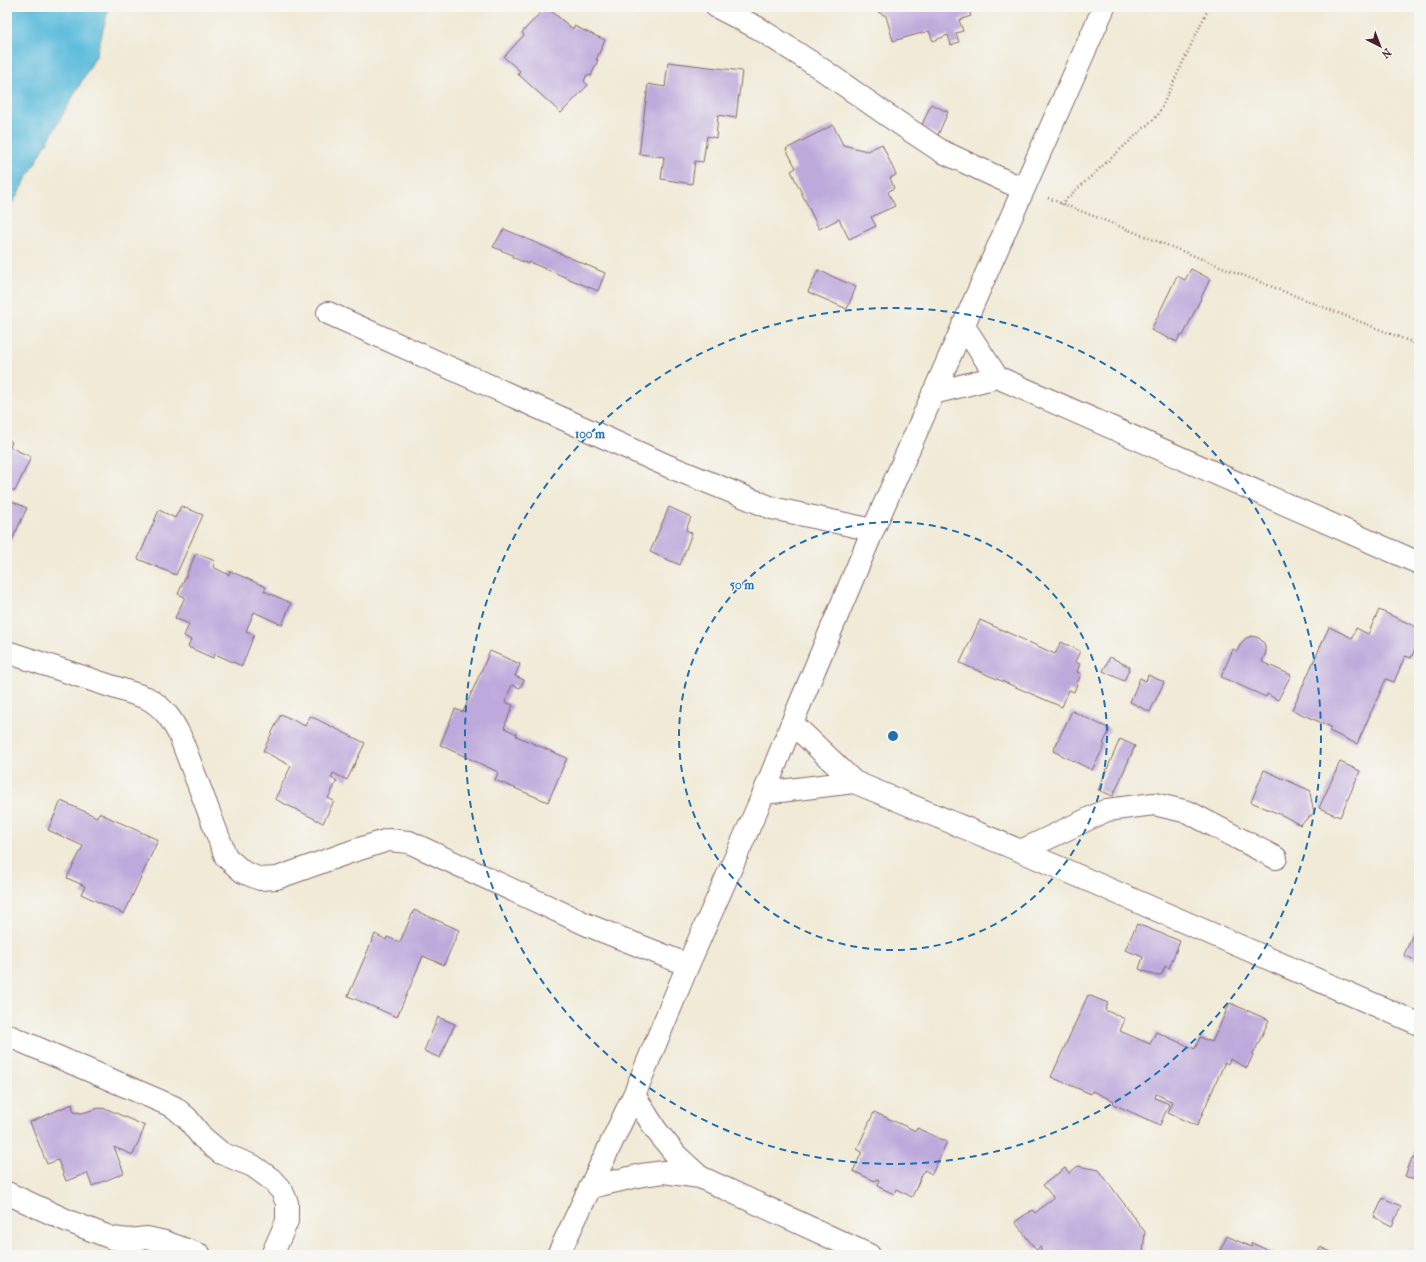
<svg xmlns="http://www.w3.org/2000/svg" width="1426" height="1262" font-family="'IM FELL French Canon',serif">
	<rect width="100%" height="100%" fill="#f6f6f2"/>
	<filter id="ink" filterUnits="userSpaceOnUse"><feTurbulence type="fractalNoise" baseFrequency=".025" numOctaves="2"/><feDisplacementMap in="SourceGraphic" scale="8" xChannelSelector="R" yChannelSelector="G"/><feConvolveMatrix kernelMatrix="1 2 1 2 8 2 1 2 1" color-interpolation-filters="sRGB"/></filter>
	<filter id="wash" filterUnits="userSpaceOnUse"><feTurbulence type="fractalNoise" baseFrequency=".012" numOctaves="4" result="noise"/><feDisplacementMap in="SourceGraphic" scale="16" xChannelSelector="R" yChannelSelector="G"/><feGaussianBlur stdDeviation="0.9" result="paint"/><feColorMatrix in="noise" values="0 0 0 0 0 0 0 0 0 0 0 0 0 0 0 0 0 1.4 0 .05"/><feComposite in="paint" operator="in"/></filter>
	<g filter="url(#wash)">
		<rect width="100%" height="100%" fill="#f0ead6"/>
		<!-- water -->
		<path fill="#5fbddd" stroke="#546e84" d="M7,7h102l-13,49 -89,157z"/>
		<g id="blocks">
			<!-- building -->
			<path fill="#bda9db" d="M546,7l27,22 1,-3 31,14 -9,20h2l-7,16 -4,-1 -3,6 4,4 -27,28 -43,-39 2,-3 -16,-14 20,-22 -2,-2 4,-5z
				M868,7h100l3,9 -12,4 4,11 -7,2 3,9 -8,3 -3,-10 -15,6 -4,-10 -36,10 -7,-25z
				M668,62l74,9 -6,47 -18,-3 -2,23 -9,-2 -4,26 -8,-1 -3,23 -31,-5 3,-22 -25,-3 9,-70 17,3z
				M931,104l17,8 -10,23 -17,-8z
				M833,125l10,20 24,6 15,-7 14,31 -6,3 4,10 -6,4 7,14 -24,11 5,9 -27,13 -10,-20 -20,10 -28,-58 5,-3 -10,-19z
				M504,229l101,44 -7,18 -69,-29 -1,2 -16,-7 1,-2 -20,-8z
				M1191,269l19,10 -27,57 -3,-1 -3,7 -26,-12 26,-54 8,4z
				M818,270l38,17 -9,22 -39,-17z
				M7,439l5,3 -2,5 21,10 -16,34 -5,-2 -3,7z
				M7,499l20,9 -15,32 -5,-2z
				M181,506l22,9 -27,60 -38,-16 21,-49 16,8z
				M669,507l22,10 -5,13 6,3 -12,32 -30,-13z
				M196,553l19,8 -2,6 16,8 1,-4 36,16 -2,4 27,12 -9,22 -28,-13 -8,19 8,4 -12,31 -27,-12 -2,4 -25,-11 3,-7 -7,-4 5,-12 -14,-6 10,-21 -7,-3z
				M1379,610l40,18v12l-8,18 -6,-2 -11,26 -8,-3 -29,65 -28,-13 2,-4 -39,-17 37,-83 23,11 4,-10 12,6z
				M980,620l75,34 6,-12 19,9 -5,11 5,2 -3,8 4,2 -7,18 -5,-2 -7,17 -102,-44z
				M1252,636l7,2 5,5 2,9 -4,10 29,13 -13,25 -11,-6 -1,3 -45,-20 12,-28 4,2 5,-9 4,-4z
				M490,651l30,13 -5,12 9,4 -4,8 -8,-3 -7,17 8,3 -9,23 13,6 -1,2 51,22 -19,44 -53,-22 3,-8 -58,-27 15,-36 8,3z
				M1110,657l20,10 -6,14 -21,-10z
				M1148,675l16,7 -14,30 -20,-10 10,-24 6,3z
				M1072,711l38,18 -7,15 2,1 -13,25 -39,-19z
				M281,714l24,12 5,-10 55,27 -18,37 -14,-7 -2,5 6,3 -9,17 6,3 -11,22 -48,-24 16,-33 -28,-15z
				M1120,739l15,7 -22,50 -15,-6z
				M1340,762l20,9 -20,46 -21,-9z
				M1264,770l47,21 -1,2 4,20 -14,12 -14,-8 -35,-15z
				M61,801l36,16 2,-4 59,27 -34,74 -43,-20 4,-8 -18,-8 16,-32 -35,-16z
				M414,910l45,20 -15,35 -21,-9 -26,61 -49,-21 27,-62 11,6 1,-3 13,5z
				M1419,920v42l-15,-7z
				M1137,924l43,17 -11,27 -4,-2 -3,8 -6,2 -17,-7 4,-12 -18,-7z
				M1088,995l20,8 -3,7 20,9 -5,12 30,13 6,-12 39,17 5,-12 12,5 18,-39 39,17 -22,48 -17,-9 -2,5 -3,-2 -28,64 -29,-13 5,-11 -17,-8 -1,4 14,6 -9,21 -47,-21 1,-3 -22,-10 -1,3 -40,-17z
				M438,1017l17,7 -15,34 -16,-7z
				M72,1104l2,8 8,1 17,-5 8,1 38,17 -12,29 -19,-8 10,26 -32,13 -5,-13 -21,8 -8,-21 -11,4 -17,-42z
				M874,1112l42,19 1,-3 30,14 -15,32 -8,-4 -12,27 -16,-8 -2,5 -17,-8 2,-6 -3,-1 -1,2 -22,-10 9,-19 -5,-3z
				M1419,1146v14l-5,-2z
				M1412,1158l7,3v21l-14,-6z
				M1078,1166l21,4 46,62 -2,20 -5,3h-11l-3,-4 -4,4h-79v-6l-1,-2 -4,3 -21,-28 17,-12 3,3 17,-14 1,-2 -10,-12 22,-17 4,5z
				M1383,1198l18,8 -9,20 -18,-9z
				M1227,1236l24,11 1,-4 26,12h-60z
				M1320,1247l18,8h-21z"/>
		</g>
	</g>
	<g filter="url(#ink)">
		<use href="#blocks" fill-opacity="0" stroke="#846667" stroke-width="1"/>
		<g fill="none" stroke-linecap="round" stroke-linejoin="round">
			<defs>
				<path id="minor" d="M717,7l41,21 62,40 67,47 54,36 82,38
					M328,313l340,153 104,42 101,22
					M963,325l34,52 422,186
					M933,393l64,-16
					M7,652l140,46c17,10 24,20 33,38l46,121 17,15 17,7 17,-1 76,-27 35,-11 21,2 181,84 98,39
					M792,723l62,59 167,69 398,173
					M764,793l90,-11
					M1021,851l86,-41 47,-6 34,8 88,46
					M7,1035l167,72 13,11 15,19 19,16 32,13 18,13 11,12 5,12v18l-15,34
					M634,1095l22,35 20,25 24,22
					M591,1187l51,-12 22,-3 36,5 169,78
					M7,1193l61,28 44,17 17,2 18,-2 18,4 35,13
					M558,1255l76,-160 54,-130 76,-172 28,-70 81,-193 231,-523"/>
			</defs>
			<!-- minor casing -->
			<use href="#minor" stroke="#846667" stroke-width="24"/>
			<!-- path -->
			<path stroke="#846667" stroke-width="2.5" stroke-dasharray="1 3" stroke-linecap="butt" d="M1048,198l371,147
				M1061,204l97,-89 51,-108"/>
			<!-- minor -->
			<use href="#minor" stroke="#fff" stroke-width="22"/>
		</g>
	</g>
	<!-- distance rings -->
	<g fill="none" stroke="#1f6fb2" stroke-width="2" stroke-dasharray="7 5">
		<circle cx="893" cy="736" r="214"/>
		<circle cx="893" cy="736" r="428"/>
	</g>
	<circle cx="893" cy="736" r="6" fill="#1f6fb2" stroke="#f6f6f2" stroke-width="2"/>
	<g font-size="12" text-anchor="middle" font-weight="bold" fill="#1f6fb2" stroke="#f6f6f2" stroke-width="3" stroke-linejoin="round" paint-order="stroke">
		<text x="590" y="438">100 m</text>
		<text x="742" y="589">50 m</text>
	</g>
	<!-- margin -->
	<rect width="1426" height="1262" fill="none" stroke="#f6f6f2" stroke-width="24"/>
	<!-- north arrow -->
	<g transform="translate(1380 46) rotate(138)" stroke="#f6f6f2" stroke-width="3" paint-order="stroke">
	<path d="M0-3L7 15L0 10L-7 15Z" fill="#4a1f2b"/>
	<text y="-6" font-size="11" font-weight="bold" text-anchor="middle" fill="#4a1f2b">N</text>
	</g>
</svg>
